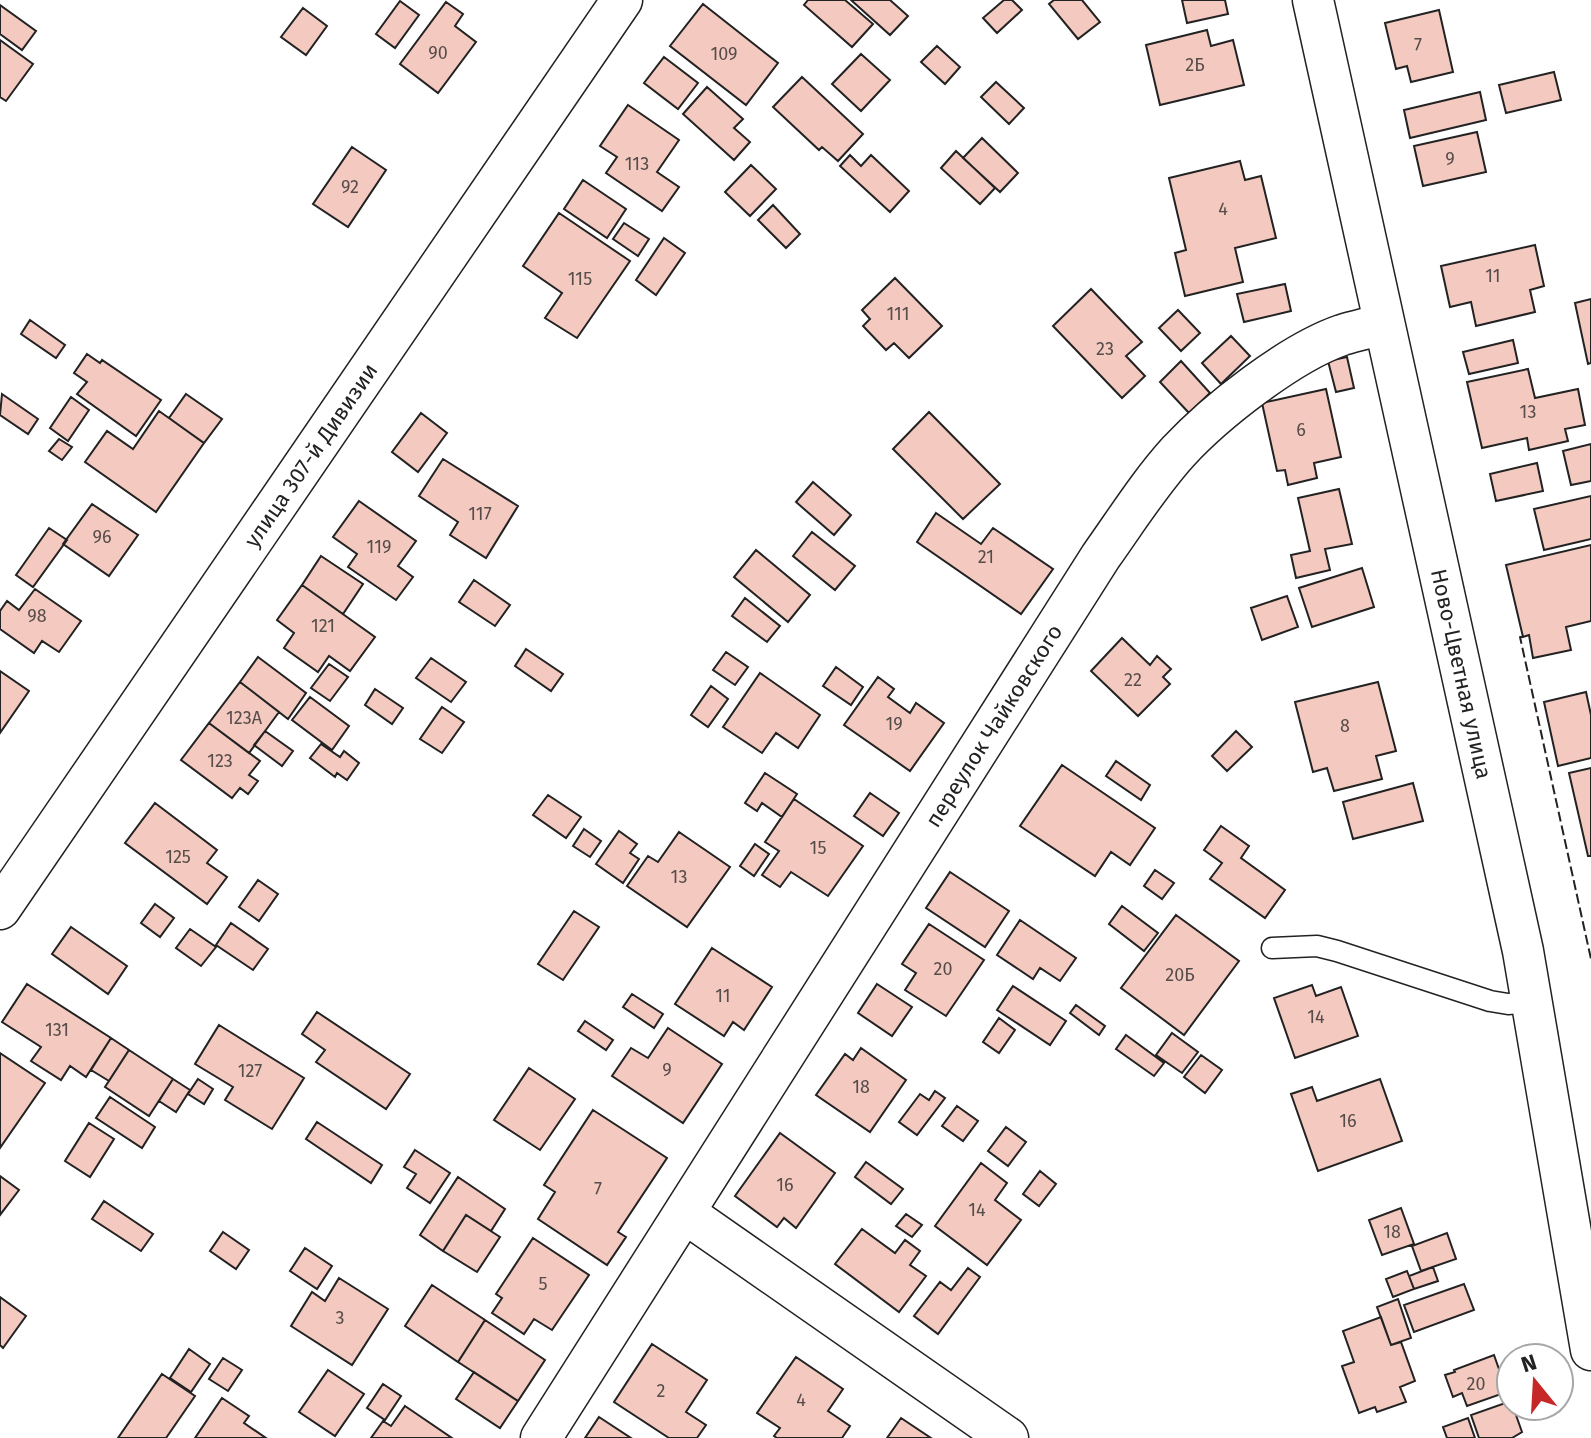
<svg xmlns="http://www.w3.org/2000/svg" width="1591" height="1438" font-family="'Fira Sans',sans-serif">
	<rect width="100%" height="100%" fill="#fff"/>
	<!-- building -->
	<path fill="#f3c9c0" stroke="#222" stroke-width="2" d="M808,0h37l28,24 -21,23 -48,-42z
		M851,0h39l18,16 -18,19z
		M1004,0h8l10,10 -25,23 -14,-15z
		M1054,0h28l18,22 -22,17 -29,-35z
		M1182,0h43l3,14 -41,9z
		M400,1l19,14 -24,33 -19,-14z
		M446,2l17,12 -8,12 21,16 -38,51 -38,-29z
		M703,4l75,59 -32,42 -76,-59z
		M0,5l36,26 -14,19 -22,-16z
		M303,8l24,18 -21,29 -25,-18z
		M1439,10l14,62 -42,10 -4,-16 -11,3 -11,-46z
		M1207,30l4,16 22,-6 11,45 -84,20 -14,-60z
		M0,40l33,24 -27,37 -6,-4z
		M937,46l23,21 -15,17 -24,-22z
		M861,54l29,26 -29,31 -29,-27z
		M664,57l34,26 -20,26 -34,-26z
		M1554,72l7,28 -55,13 -7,-28z
		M802,77l61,57 -25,27 -16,-14 -3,3 -46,-43z
		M996,82l28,26 -15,16 -28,-27z
		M707,87l36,32 -9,9 16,14 -16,18 -51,-46z
		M1480,92l6,28 -76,18 -6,-28z
		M628,105l51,35 -22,32 22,15 -17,24 -56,-38 11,-16 -17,-11z
		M1477,132l9,40 -63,14 -9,-40z
		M982,138l36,35 -18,19 -37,-34z
		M352,147l34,23 -38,57 -35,-23z
		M956,151l39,37 -15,16 -39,-36z
		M850,155l11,11 10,-11 38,36 -19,21 -50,-46z
		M1240,161l5,19 16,-4 15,62 -41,10 8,34 -58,14 -10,-43 11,-3 -17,-72z
		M751,165l25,24 -26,27 -25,-24z
		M583,180l43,29 -19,29 -43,-29z
		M773,205l27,29 -14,14 -28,-28z
		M559,213l71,48 -53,77 -32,-20 17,-25 -39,-27z
		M624,223l25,16 -11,17 -25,-17z
		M664,238l21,15 -29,42 -20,-15z
		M1535,245l9,41 -14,4 5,22 -59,14 -5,-24 -21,5 -9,-41z
		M895,278l47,48 -33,32 -15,-15 -8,7 -23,-24 7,-7 -8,-9z
		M1285,284l6,27 -47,11 -7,-28z
		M1091,289l51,53 -16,14 19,20 -23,22 -69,-72z
		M1591,299v64l-3,1 -13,-61z
		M1178,310l22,23 -19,18 -22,-23z
		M30,320l35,25 -9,13 -35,-24z
		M1231,336l19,20 -29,28 -19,-21z
		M1513,340l5,23 -49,11 -6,-22z
		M87,354l13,9 2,-3 59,40 -25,36 -59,-42 10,-12 -13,-9z
		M1347,357l7,31 -18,4 -8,-31z
		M1181,361l29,32 -21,20 -29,-31z
		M1528,369l7,29 43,-9 7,36 -20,4 3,12 -39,9 -2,-12 -45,10 -15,-66z
		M1326,389l15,68 -27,6 3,15 -29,7 -3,-15 -8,1 -15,-68z
		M2,394l36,25 -10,15 -28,-19z
		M186,394l36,25 -18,24 -35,-25z
		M71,397l18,13 -21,31 -18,-13z
		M159,411l45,32 -48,69 -71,-50 22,-31 26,18z
		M929,412l71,72 -37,35 -70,-70z
		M421,413l26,20 -29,39 -26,-20z
		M59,439l13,8 -10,13 -13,-9z
		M1591,444v37l-20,4 -8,-34z
		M443,459l75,47 -32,52 -36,-23 8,-13 -39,-26z
		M1537,463l6,28 -47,10 -6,-27z
		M813,482l38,33 -17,20 -38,-33z
		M1339,489l13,55 -27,5 5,21 -34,8 -5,-23 19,-4 -12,-53z
		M1591,496v43l-47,11 -10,-41z
		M359,501l57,40 -18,25 15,11 -17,23 -48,-33 9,-13 -24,-17z
		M92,504l46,31 -29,41 -46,-32z
		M936,513l45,31 12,-16 60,41 -32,45 -104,-72z
		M49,528l18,12 -34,47 -17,-12z
		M812,532l43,34 -20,24 -42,-34z
		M1591,545v76l-25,6 5,23 -38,8 -4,-23 -6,2 -17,-72z
		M756,550l54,45 -22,27 -54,-45z
		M321,556l42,28 -20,30 -41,-29z
		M1362,568l12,39 -62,20 -13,-39z
		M474,580l36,25 -15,21 -36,-24z
		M302,585l73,52 -25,34 -21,-15 -11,16 -34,-24 10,-15 -17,-13z
		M35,589l46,32 -22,31 -17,-11 -8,12 -34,-24v-18l7,-10 12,9z
		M1287,596l11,31 -36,13 -11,-32z
		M745,598l35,28 -13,16 -35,-26z
		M1122,638l28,27 7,-9 14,13 -8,8 7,7 -32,32 -47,-45z
		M526,649l37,25 -12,17 -36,-25z
		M726,652l22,15 -13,18 -22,-15z
		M258,657l48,36 -18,26 -48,-37z
		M431,658l35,24 -15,20 -35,-24z
		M329,664l19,13 -18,24 -19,-13z
		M836,667l27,20 -12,18 -28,-19z
		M0,671l29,20 -29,42z
		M760,673l60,42 -22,33 -22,-15 -14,20 -39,-26z
		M878,677l16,12 -6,8 22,16 6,-10 28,20 -34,48 -66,-46z
		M240,682l39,30 -30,41 -40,-30z
		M1378,682l18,69 -20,5 6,23 -48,12 -7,-23 -14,4 -18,-70z
		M711,686l17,13 -20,28 -17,-12z
		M375,689l28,19 -11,16 -27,-19z
		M1586,692l5,23v43l-33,8 -14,-64z
		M310,697l39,29 -17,24 -40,-30z
		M442,707l22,15 -22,31 -22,-14z
		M209,723l51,38 -11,14 9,6 -10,13 -8,-6 -8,10 -51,-38z
		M265,731l28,20 -11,15 -28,-21z
		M1236,731l16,16 -25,24 -15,-15z
		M321,744l19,13 4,-6 15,12 -12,17 -10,-7 -2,4 -25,-19z
		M1116,761l34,24 -9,15 -35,-24z
		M1062,765l93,63 -25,37 -19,-13 -16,24 -75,-50z
		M1591,768v88h-3l-19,-83z
		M765,773l32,21 -15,23 -20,-14 -5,8 -12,-8z
		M1413,783l10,38 -70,18 -10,-37z
		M870,793l29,20 -16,23 -29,-20z
		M548,795l33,22 -15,21 -33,-23z
		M794,799l69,47 -35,50 -37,-24 -11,15 -18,-12 17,-24 -14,-9z
		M155,803l62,47 -10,13 20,14 -20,27 -82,-61z
		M1221,826l28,20 -8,12 44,32 -20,28 -55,-39 12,-16 -18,-13z
		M584,829l17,12 -11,16 -17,-11z
		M619,831l18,13 -7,9 9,6 -16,24 -27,-19z
		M679,832l51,35 -43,60 -60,-41 21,-30 10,6z
		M755,844l14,10 -15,22 -14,-10z
		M1155,870l19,13 -12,16 -18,-13z
		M950,872l59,39 -24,36 -59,-39z
		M258,880l20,14 -19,27 -20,-14z
		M155,904l19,14 -14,19 -19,-14z
		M1122,906l36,27 -14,18 -35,-27z
		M574,911l25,16 -36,53 -25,-16z
		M1176,915l63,46 -55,74 -63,-47z
		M1020,920l56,38 -16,23 -20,-13 -7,11 -36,-24z
		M231,923l37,26 -15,21 -37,-25z
		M929,924l55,36 -38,56 -41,-26 11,-17 -14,-9z
		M71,927l56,39 -19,28 -56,-40z
		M190,929l26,18 -15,19 -25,-18z
		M712,948l60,39 -28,43 -11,-8 -9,14 -49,-32z
		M27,984l84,54 -25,39 -16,-11 -9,14 -30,-19 10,-14 -39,-25z
		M877,984l35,23 -20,29 -34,-23z
		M1312,985l4,11 25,-9 17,49 -63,22 -21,-60z
		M1013,986l53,35 -16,24 -53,-35z
		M632,994l31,20 -9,14 -31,-21z
		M1076,1005l29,21 -6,9 -29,-22z
		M317,1012l93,62 -24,35 -70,-47 9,-12 -23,-16z
		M999,1018l16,12 -16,23 -16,-11z
		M585,1021l28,19 -7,10 -28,-19z
		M219,1025l85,53 -32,51 -47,-29 8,-13 -38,-23z
		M668,1028l54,36 -39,59 -71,-47 19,-28 17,10z
		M1172,1033l26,19 -16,21 -26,-18z
		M1126,1035l38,28 -10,13 -38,-27z
		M111,1038l18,12 -20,31 -18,-11z
		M861,1048l45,32 -36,52 -54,-37 29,-41 8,6z
		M129,1050l44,29 -24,37 -44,-29z
		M0,1053l45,30 -45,65z
		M1201,1055l21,15 -17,23 -21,-16z
		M529,1068l46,31 -35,51 -46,-30z
		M173,1079l17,11 -14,22 -17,-11z
		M198,1079l15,10 -9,15 -16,-10z
		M1380,1079l22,62 -84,30 -27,-77 21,-7 5,14z
		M935,1091l10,7 -28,37 -18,-13 21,-28 9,6z
		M110,1097l45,30 -13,21 -46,-30z
		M957,1106l21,15 -15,20 -21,-15z
		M593,1110l74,48 -49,74 8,5 -19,28 -69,-46 17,-27 -11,-7z
		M317,1122l65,43 -11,18 -65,-44z
		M89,1123l25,16 -24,38 -25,-16z
		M1006,1127l20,15 -18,24 -20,-15z
		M780,1133l55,40 -39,55 -12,-10 -7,9 -42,-31z
		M415,1150l35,23 -20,30 -23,-15 9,-14 -12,-7z
		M866,1162l37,27 -12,15 -36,-27z
		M981,1163l26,20 -12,17 26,20 -34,45 -52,-39z
		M1040,1171l16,13 -17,22 -16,-12z
		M0,1176l19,14 -19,25z
		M458,1177l47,32 -14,22 -25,-16 -23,36 -23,-16z
		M104,1201l49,33 -12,17 -49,-32z
		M1401,1208l13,36 -32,11 -13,-35z
		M906,1214l16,11 -10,12 -16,-11z
		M466,1215l34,22 -23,35 -34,-21z
		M862,1229l33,24 10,-13 15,11 -10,14 16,11 -27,36 -64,-48z
		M223,1232l26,18 -13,19 -26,-18z
		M1447,1233l9,26 -35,12 -9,-25z
		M533,1238l56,37 -37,55 -18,-11 -10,15 -32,-21 10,-15 -6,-4z
		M305,1248l27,18 -15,23 -27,-18z
		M1433,1267l5,14 -24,8 -5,-13z
		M968,1268l12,9 -42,57 -24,-18 26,-34 11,8z
		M1407,1271l7,18 -21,8 -7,-18z
		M339,1278l49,31 -36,56 -61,-39 21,-34 13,9z
		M1464,1284l10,26 -60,22 -10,-27z
		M432,1285l53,35 -27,42 -53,-36z
		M0,1297l26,19 -23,32 -3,-3z
		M1398,1299l13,39 -20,7 -14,-38z
		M1381,1317l10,28 10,-3 14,39 -15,6 6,15 -29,10 -2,-5 -16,6 -17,-47 12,-4 -11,-31z
		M485,1320l60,40 -27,41 -60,-39z
		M652,1344l55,36 -21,32 20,13 -9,13h-28l-55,-36z
		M189,1349l21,15 -19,28 -21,-14z
		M1494,1355l13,37 -40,14 -5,-13 -9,4 -8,-22 10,-3 -1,-2z
		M796,1357l47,32 -15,22 22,15 -8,12h-65l-3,-2 6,-8 -23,-15z
		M223,1358l19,12 -14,21 -19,-12z
		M328,1370l36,24 -29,42 -36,-24z
		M474,1372l44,29 -18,27 -44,-29z
		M162,1374l33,22 -29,42h-48z
		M383,1384l18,12 -16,24 -18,-12z
		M222,1398l27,18 -5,7 22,15h-71z
		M1511,1401l11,31 -10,6h-33l-8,-23z
		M405,1406l47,32h-81l12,-17 8,5z
		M599,1417l32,21h-46z
		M901,1418l30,20h-44z
		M1468,1418l7,20h-28l-4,-11z"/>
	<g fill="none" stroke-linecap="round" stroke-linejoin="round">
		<defs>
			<path id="service" d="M1272,948l45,-2 20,5 153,50 18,3 25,-2"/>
			<g id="minor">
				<path id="s1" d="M1313,0l210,951 68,399"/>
				<path id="s2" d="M0,909l622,-909"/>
				<path d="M685,1213l323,225"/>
				<path id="s3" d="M541,1438l560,-882c25,-35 48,-72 77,-104 37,-40 112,-99 164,-117 13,-4 27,-7 41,-11"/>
			</g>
		</defs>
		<!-- service casing -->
		<use href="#service" stroke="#222" stroke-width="23"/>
		<!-- minor casing -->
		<use href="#minor" stroke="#222" stroke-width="43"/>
		<!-- service -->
		<use href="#service" stroke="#fff" stroke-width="20"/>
		<!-- minor -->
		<use href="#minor" stroke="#fff" stroke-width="40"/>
		<!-- fence -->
		<path stroke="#222" stroke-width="2" stroke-dasharray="10 4" stroke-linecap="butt" d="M1523,637h-3l71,322"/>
	</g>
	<g text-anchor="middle" stroke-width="6" stroke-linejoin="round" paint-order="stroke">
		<!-- number labels -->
		<g font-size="18" fill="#564c4a">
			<text x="1418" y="51">7</text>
			<text x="438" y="59">90</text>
			<text x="724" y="60">109</text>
			<text x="1195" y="71">2Б</text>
			<text x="1450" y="165">9</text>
			<text x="637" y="170">113</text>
			<text x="350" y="193">92</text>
			<text x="1223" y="215">4</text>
			<text x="1493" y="282">11</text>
			<text x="580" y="285">115</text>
			<text x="898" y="320">111</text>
			<text x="1105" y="355">23</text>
			<text x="1528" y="418">13</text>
			<text x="1301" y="436">6</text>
			<text x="480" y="520">117</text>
			<text x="102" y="543">96</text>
			<text x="379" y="553">119</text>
			<text x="986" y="563">21</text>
			<text x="37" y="622">98</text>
			<text x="323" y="632">121</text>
			<text x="1133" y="686">22</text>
			<text x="244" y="724">123А</text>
			<text x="894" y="730">19</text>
			<text x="1345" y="732">8</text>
			<text x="220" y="767">123</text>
			<text x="818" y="854">15</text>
			<text x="178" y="863">125</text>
			<text x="679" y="883">13</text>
			<text x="943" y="975">20</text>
			<text x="1180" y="981">20Б</text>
			<text x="723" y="1002">11</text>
			<text x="1316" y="1023">14</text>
			<text x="57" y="1036">131</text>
			<text x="667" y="1076">9</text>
			<text x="250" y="1077">127</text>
			<text x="861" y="1093">18</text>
			<text x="1348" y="1127">16</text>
			<text x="785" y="1191">16</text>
			<text x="598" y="1195">7</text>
			<text x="977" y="1216">14</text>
			<text x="1392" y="1238">18</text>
			<text x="543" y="1290">5</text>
			<text x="340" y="1324">3</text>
			<text x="1476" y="1390">20</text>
			<text x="661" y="1397">2</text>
			<text x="801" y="1406">4</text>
		</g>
		<!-- street labels -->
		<g font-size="22" fill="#222" stroke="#fff">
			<text dy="8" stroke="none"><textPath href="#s2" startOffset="550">улица 307-й Дивизии</textPath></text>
			<text dy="8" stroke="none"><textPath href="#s1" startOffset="690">Ново-Цветная улица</textPath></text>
			<text dy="8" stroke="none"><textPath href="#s3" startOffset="844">переулок Чайковского</textPath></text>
		</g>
	</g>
	<!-- north arrow -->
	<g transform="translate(1535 1382) rotate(342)"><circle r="38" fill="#ffffff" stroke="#a7a7a7" stroke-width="2"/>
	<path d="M0-6L14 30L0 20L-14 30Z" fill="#c62828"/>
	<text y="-12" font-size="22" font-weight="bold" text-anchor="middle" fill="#222222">N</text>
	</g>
</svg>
